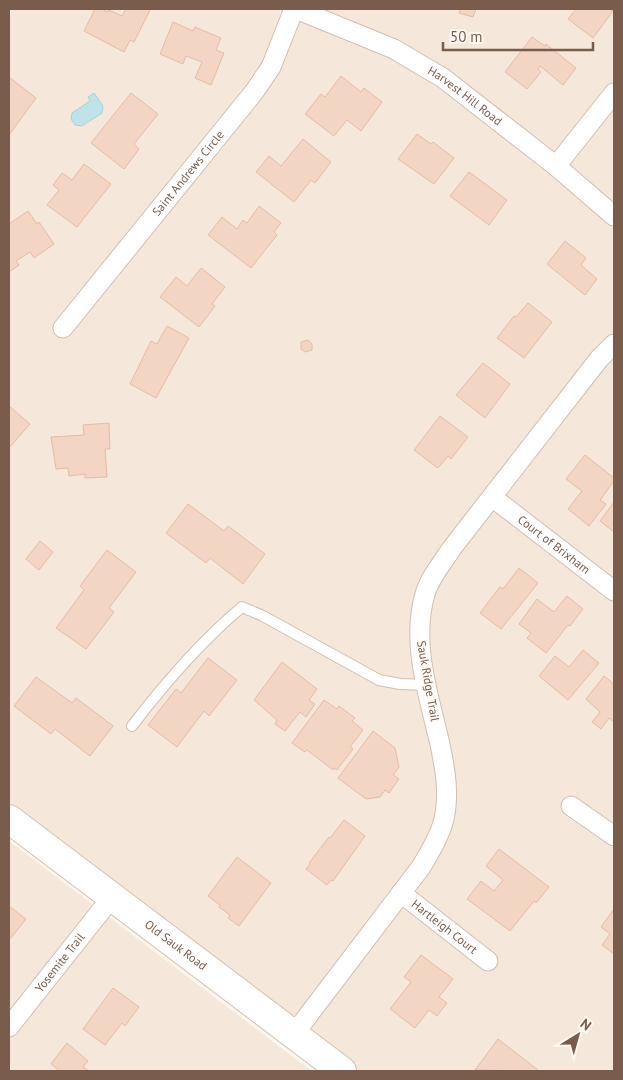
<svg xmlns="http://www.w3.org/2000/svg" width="623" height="1080" font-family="'PT Sans',sans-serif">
	<rect width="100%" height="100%" fill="#fdf6ec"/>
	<!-- residential -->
	<path fill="#f5e8da" d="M9,9h605v1062h-272l-333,-252z
		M9,841l284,216 19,14h-303z"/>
	<!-- water -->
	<path fill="#bfe3e8" stroke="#a5d3da" d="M94,93l9,13 -1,7 -20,13 -7,-1 -4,-6 1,-6 18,-12 -2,-4z"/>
	<!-- building -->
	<path fill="#f3d5c3" stroke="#e6bba3" d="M95,9h6l7,3 1,-2 13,6 4,-7h21l3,1 -16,32 -4,-2 -6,12 -40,-21z
		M461,9h-1h16l-3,8 -14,-4z
		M576,9h33l4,2 -20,27 -25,-19z
		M173,22l20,9 2,-4 26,11 -5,12 8,3 -13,32 -16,-7 7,-16 -16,-6 -3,8 -23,-10z
		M532,37l13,9 1,-2 30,24 -13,17 -23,-19 -2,3 3,3 -14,17 -22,-17z
		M341,76l20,16 3,-4 18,14 -21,29 -14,-11 -13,16 -29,-22 16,-20 4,3z
		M9,77l27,21 -27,37z
		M131,93l27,21 -24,30 5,5 -15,20 -33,-26z
		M417,134l14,10 2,-2 21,16 -20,26 -36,-25z
		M303,139l28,23 -16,21 -4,-3 -17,22 -38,-30 13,-16 12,10z
		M84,164l27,20 -34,43 -30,-22 12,-15 -6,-5 9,-12 10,7z
		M469,172l38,28 -18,25 -39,-29z
		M259,206l22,17 -7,9 3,3 -26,33 -43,-33 14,-18 15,12 6,-9 4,3z
		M28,211l9,13 2,-2 15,22 -20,14 -4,-6 -14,9 3,4 -10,7v-48z
		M565,241l21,17 -5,7 16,14 -12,16 -38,-31z
		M201,268l24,19 -13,17 3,2 -16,21 -39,-30 16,-20 11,9z
		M528,303l24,19 -28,36 -27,-20 17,-22 2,1z
		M167,326l22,12 -33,60 -26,-14 21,-43 6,3z
		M308,340l4,4v6l-7,2 -4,-3v-7z
		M483,363l27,21 -25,34 -29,-23z
		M9,406l21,18 -21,24z
		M440,416l28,21 -17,22 -3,-3 -10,12 -24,-18z
		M109,423l1,26h-5l2,28 -22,1v-4l-16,2 -1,-8 -12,1 -5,-32 33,-2 -1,-10z
		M585,455l29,23v3l-14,19 6,4 -17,22 -21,-17 14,-18 -16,-12z
		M614,502v30l-14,-11z
		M188,504l36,27 4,-5 37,28 -22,30 -33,-26 -4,5 -40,-30z
		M40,541l13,11 -14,18 -13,-11z
		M107,550l29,22 -27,36 5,4 -28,37 -30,-21 28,-38 -4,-4z
		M519,568l19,15 -37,46 -21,-16 20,-26 3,2z
		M567,596l16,13 -13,17 -2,-1 -22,28 -19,-15 4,-5 -12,-9 18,-25 17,13z
		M583,650l16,13 -31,37 -29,-24 16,-20 14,11z
		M208,658l29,22 -28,36 -5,-5 -27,36 -29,-22 28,-36 5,4z
		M282,662l35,27 -8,11 6,4 -9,13 -6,-5 -15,19 -10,-7 2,-4 -23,-20z
		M604,676l10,8v38l-5,-4 -8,11 -9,-7 8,-10 -14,-13z
		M36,677l36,26 4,-5 37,28 -23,30 -35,-27 -4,5 -37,-28z
		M324,700l13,9 2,-3 16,12 -3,3 11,9 -13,17 3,2 -16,21 -3,-2 -1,2 -26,-20 -2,2 -13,-9z
		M373,731l22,17 4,19 -6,8 6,4 -10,14 -4,-3 -5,7 -14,2 -28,-21z
		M344,820l21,16 -32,45 -2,-1 -4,5 -21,-16 4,-5 -1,-1 20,-26 1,1z
		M499,849l50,38 -13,16 -2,-2 -24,30 -43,-32 14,-18 13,10 9,-11 -17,-14z
		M237,857l34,26 -32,43 -11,-8 2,-3 -11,-8 1,-2 -12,-9z
		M9,906l17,13 -16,20 -1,-1z
		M614,909v45l-12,-9 8,-11 -9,-7z
		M421,955l32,24 -14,18 8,6 -10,13 -8,-6 -14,18 -25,-19 21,-27 -7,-5z
		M113,988l26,19 -14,19 -3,-3 -17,22 -22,-16z
		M498,1039l40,31 -1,1 -62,-1z
		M67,1043l21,18 -5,6 6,4h-29l-9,-7z"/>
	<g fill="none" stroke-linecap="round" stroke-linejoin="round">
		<defs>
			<path id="lane" d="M132,726c33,-43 68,-84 110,-119l21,9 116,64 21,4 27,1"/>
			<g id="street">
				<path id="s1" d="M296,9l98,40 49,29 113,88 58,50"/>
				<path d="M556,166l58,-73"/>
				<path id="s2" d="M63,328l191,-236 17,-25 23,-58"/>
				<path id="s3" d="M492,497l122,94"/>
				<path d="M571,806l43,30"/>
				<path id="s4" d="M401,893l87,68"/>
				<path id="s5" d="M9,1027l103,-130"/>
				<path d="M294,1034l127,-167c8,-13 16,-26 21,-41 9,-27 3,-59 -3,-86 -11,-47 -28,-98 -14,-146 5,-17 18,-32 27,-46l147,-189 15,-15"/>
			</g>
			<g id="secondary">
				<path id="s6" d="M9,819l333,252"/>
			</g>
		</defs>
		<!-- lane casing -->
		<use href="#lane" stroke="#d1beb0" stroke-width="12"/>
		<!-- street casing -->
		<use href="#street" stroke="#d1beb0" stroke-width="21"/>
		<!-- secondary casing -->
		<use href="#secondary" stroke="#d6c0b0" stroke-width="30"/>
		<!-- lane -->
		<use href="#lane" stroke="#fff" stroke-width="10"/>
		<!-- street -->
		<use href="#street" stroke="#fff" stroke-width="19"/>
		<!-- secondary -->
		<use href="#secondary" stroke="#fff" stroke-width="28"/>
	</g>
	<g text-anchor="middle" stroke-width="4" stroke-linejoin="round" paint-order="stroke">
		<!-- street labels -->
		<g font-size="12" fill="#7a5c4d" stroke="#fffaf3">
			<text dy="4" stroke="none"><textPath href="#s1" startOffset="191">Harvest Hill Road</textPath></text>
			<text dy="4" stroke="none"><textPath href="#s2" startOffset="199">Saint Andrews Circle</textPath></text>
			<text dy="4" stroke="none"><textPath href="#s3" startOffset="78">Court of Brixham</textPath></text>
			<text transform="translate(428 681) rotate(80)" y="4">Sauk Ridge Trail</text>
			<text dy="4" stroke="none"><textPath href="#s4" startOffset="55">Hartleigh Court</textPath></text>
			<text dy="4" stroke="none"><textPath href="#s6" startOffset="209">Old Sauk Road</textPath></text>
			<text dy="4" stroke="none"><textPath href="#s5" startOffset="82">Yosemite Trail</textPath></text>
		</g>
	</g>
	<!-- border -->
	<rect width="623" height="1080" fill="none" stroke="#7a5c4d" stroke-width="20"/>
	<!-- north arrow -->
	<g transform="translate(578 1035) rotate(37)" stroke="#fffaf3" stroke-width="4" paint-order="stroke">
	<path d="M0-4L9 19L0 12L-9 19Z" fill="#7a5c4d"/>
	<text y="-8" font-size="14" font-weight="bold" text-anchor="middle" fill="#7a5c4d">N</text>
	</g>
	<!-- scale -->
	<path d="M443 42v8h150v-8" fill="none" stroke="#7a5c4d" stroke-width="2.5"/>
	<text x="450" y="42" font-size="15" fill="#7a5c4d" stroke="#fffaf3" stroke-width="4" paint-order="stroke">50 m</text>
</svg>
